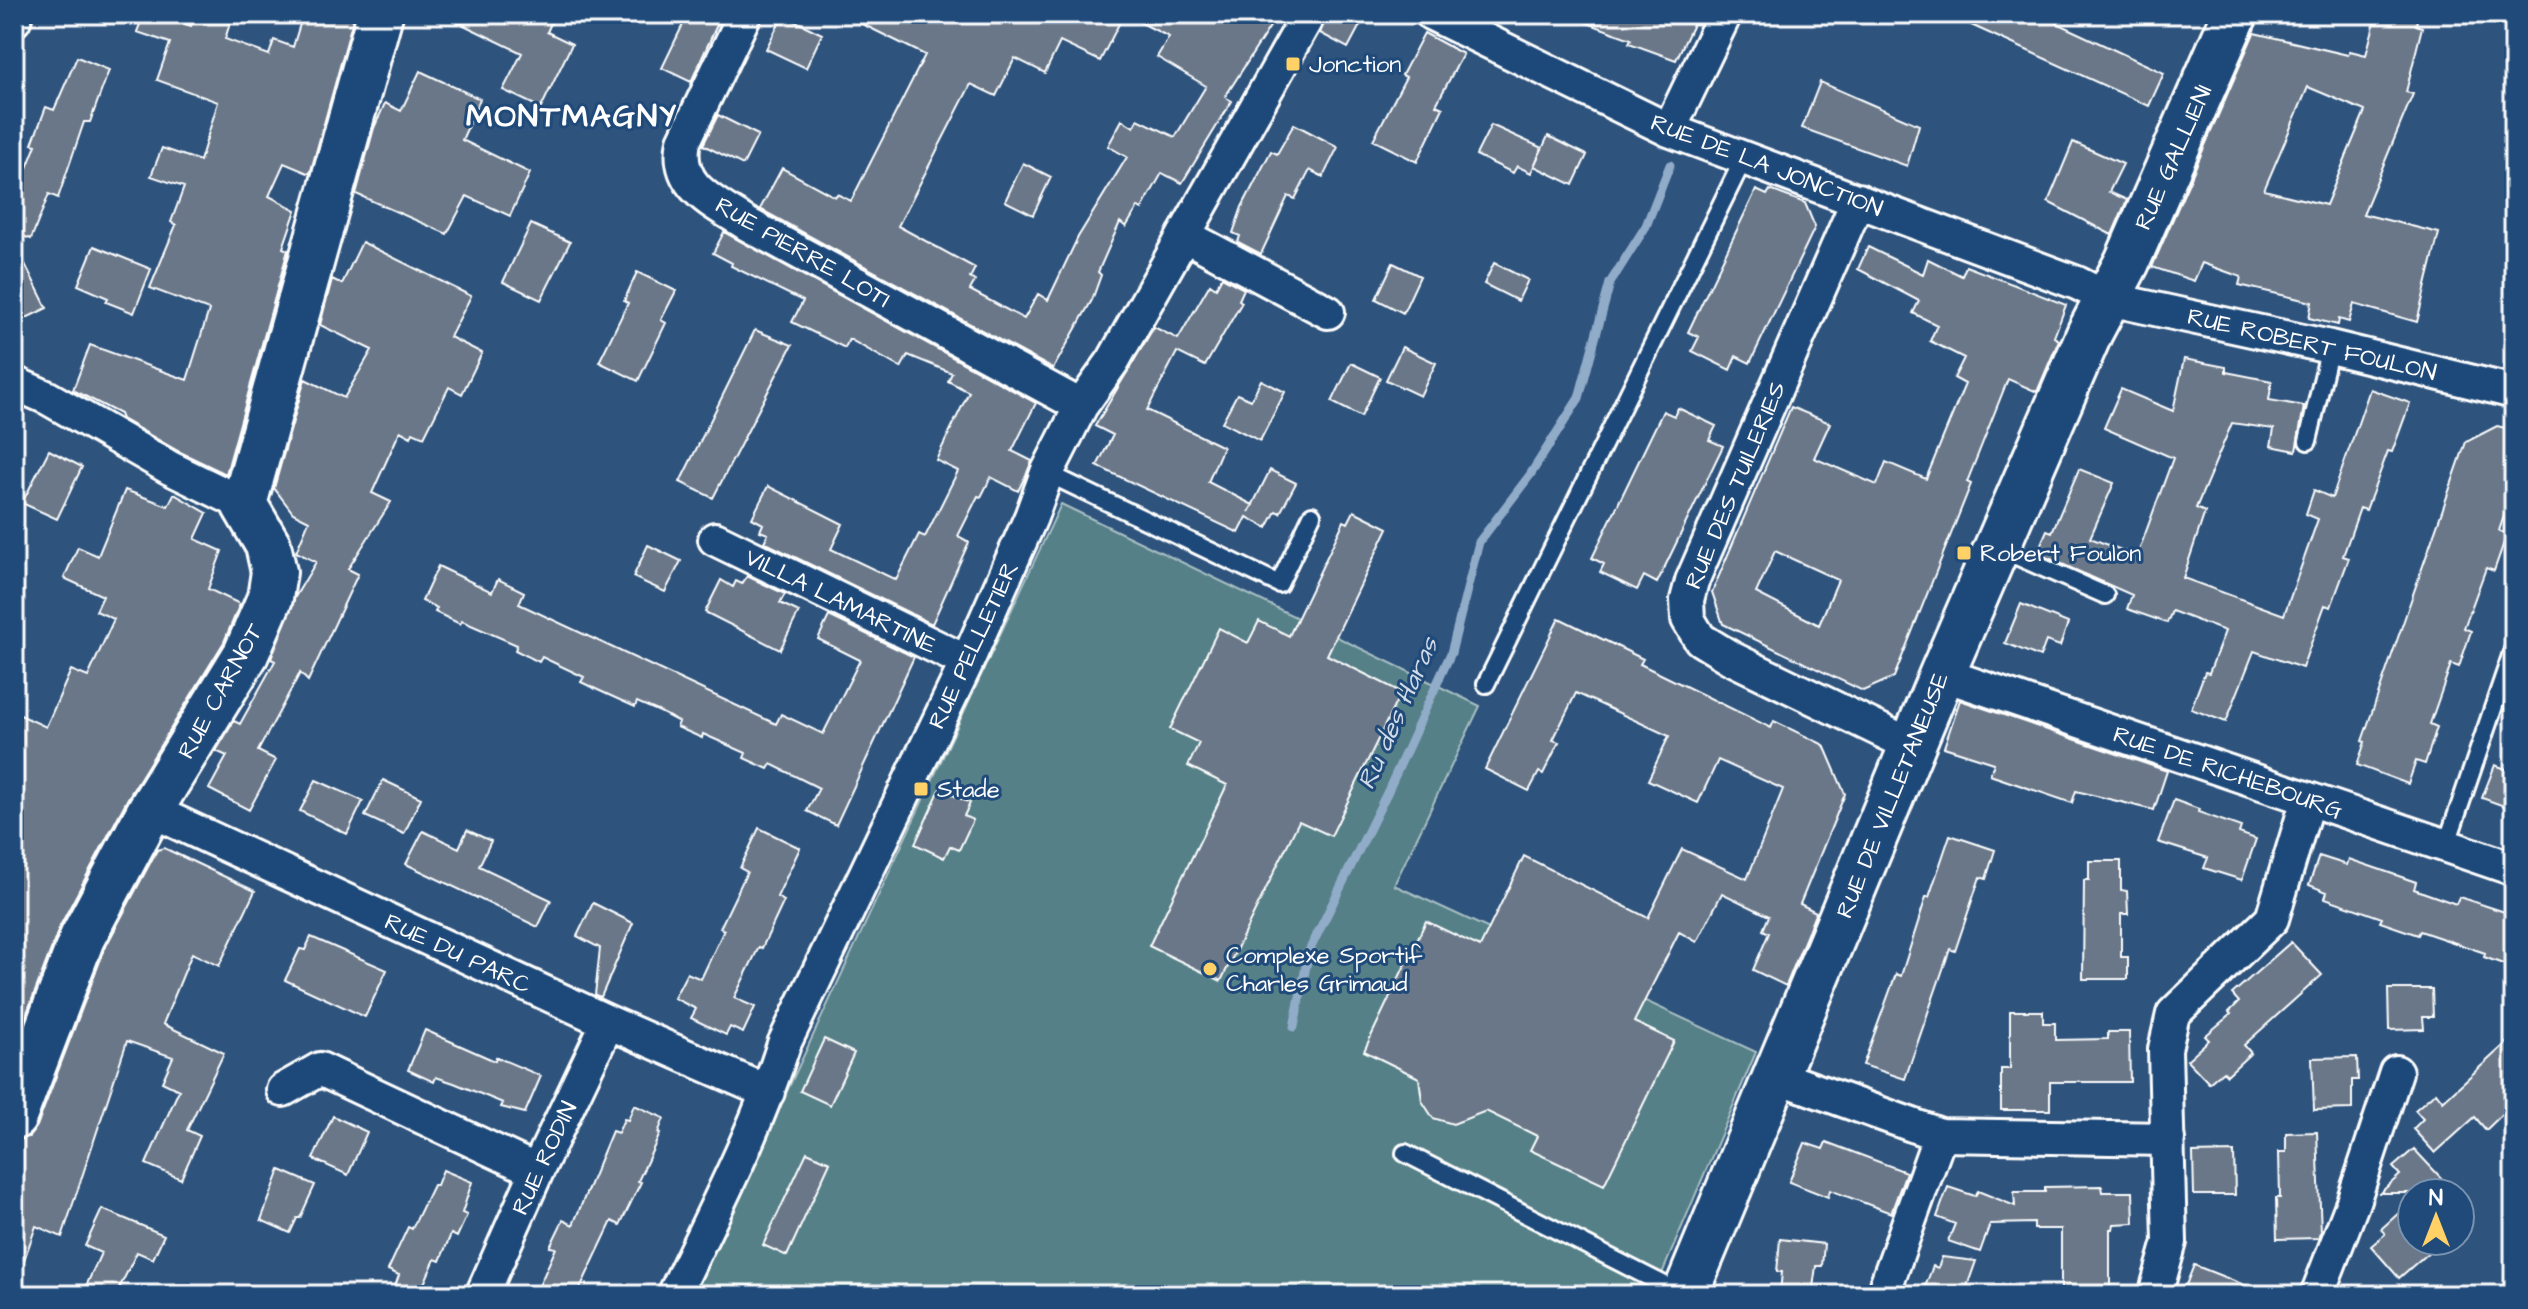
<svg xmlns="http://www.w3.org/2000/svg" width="2528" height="1309" font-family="'Architects Daughter',sans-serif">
	<rect width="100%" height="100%" fill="#2e537d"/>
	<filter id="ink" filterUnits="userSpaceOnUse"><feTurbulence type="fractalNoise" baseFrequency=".0125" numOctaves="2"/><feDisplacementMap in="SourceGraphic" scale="16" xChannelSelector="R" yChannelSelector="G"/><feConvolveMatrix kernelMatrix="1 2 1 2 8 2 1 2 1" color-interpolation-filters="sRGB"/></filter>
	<g filter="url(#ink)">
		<!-- green -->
		<path fill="#558088" stroke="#aac0c4" stroke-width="2" d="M1061,504l419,202 -86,179 362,167 -103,243h-961z"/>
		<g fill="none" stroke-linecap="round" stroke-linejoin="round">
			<!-- stream -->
			<path stroke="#91acc8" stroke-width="9" d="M1294,1027l15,-76 79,-160 63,-138 28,-111 51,-67 49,-77 31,-115 36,-57 24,-61"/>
		</g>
		<!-- building -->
		<path fill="#697788" stroke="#fff" stroke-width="2" fill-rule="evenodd" d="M144,14h16l31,12 5,-12h37l-8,25 44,16 5,-15 19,7 10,-33 51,2 -44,158 -26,-11 -15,33 27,14 -13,38 5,2 -62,224 -48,-23 -56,-32 -2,-5 -47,-24 17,-45 97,35 22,-70 -59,-22 26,-63 -5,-3 13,-35 -33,-11 11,-28 38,13 18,-59 -61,-22 13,-37 -33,-11z
			M441,14h114l-8,18 25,12 -31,64 -38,-18 19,-37z
			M688,14h34l-31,68 -29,-14z
			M842,14h436l-53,83 7,4 -50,82 -20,-10 -20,36 -4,-2 -12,20 -6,-5 -22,50 3,3 -9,25 -39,69 -293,-160 22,-41 53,29 2,-3 14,7 74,-146zM1124,14l45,23 -12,20 49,29 -31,51 -37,-18 -4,8 -12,-7 -14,26 19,11 -49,80 -30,63 -10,-6 -14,25 -54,-29 5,-9 -5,-3 5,-10 -77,-42 73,-142 25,12 19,-38 30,15 15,-31 40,19z
			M1328,14h38l-18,34 -28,-15z
			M1572,14h126l-22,46 -47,-17 2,-4 -60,-22z
			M1947,14h90l127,59 -15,33z
			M2377,14h41l-2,11 6,2 -16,65 7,2 -50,120 76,19 -22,89 -63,-18 -5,18 -10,-3 -1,6 -29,-7 3,-16 -73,-17 2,-8 -39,-14 -8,18 -42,-14 102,-234 94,22 2,-4 16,4zM2308,87l57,24 -39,94 -62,-15z
			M783,15l39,19 -16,34 -40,-19z
			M1424,33l39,21 -27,51 7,3 -26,54 -44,-22 33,-63 -4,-2z
			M77,57l32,13 -19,52h-6l-26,76 -9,-4 -18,45 -17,-6v-32l22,-56 -4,-1 14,-37 8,3z
			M420,71l60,28 -18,41 68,33 -20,43 -43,-20 -20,38 -91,-40 18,-66 11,-25 16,8z
			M1820,82l99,43 -12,41 -105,-38z
			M718,115l40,20 -15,30 -40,-20z
			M1294,124l44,23 -15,30 -13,-7 -15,29 -7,-3 -27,58 -23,-12 2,-6 -7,-3 9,-26 29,-56 6,3z
			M1491,125l51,23 -11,25 -14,-7 -4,7 -37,-18z
			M1548,136l39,19 -14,30 -39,-19z
			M2073,142l50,22 -14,28 18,8 -15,35 -64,-33z
			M1023,163l28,14 -18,38 -28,-14z
			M1756,190l11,5 3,-5 35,13 10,24 -65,136 -14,-7 -6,14 -38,-19 7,-14 -11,-5z
			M531,224l39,18 -29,58 -38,-18z
			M724,232l312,171 -24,48 20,10 -5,12 -9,18 -27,-14 -10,20 -3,-1 -20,40 11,6 -37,82 -168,-82 4,-8 -8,-3 3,-7 -11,-6 16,-32 75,38 -12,25 65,31 23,-46 6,3 33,-66 -22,-11 33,-68 -21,-11 4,-8 -44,-18 -7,13 -52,-29 -4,9 -53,-26 11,-21 -72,-35 1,-3 -19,-10z
			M14,242l33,66 -33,16z
			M362,242l109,54 -21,41 32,16 -20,41 -13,-7 -25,50 -11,-5 -2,5 -11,-6 -28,62 19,9 -43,67 10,5 -50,107 -8,-8 -42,78 18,9 -27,50 -40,-21 18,-33 -11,-5 18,-30 6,3 35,-63 -4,-2 24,-62 21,-35 -20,-10 13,-31 -16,-8 -19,-25 31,-109 39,19 28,-48 -52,-25 12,-46 10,5z
			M94,246l57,23 -17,44 -28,-11 2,-4 -30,-13z
			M1868,247l55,27 5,-15 34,17 4,-10 100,39 -12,32 5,3 -22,52 -29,-13 -41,103 4,2 -77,193 -31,14 -140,-67 -11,-32 79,-185 39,16 -16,35 63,27 9,-23 40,17 39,-95 -11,-6 10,-20 -34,-17 7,-16 -24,-12 6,-12 -61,-32zM1775,551l63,29 -19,45 -63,-32z
			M1393,263l27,13 -17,37 -27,-14z
			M1494,263l34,17 -10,21 -34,-17z
			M637,272l39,19 -15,29 5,3 -28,58 -39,-19 29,-59 -4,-2z
			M1222,277l22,12 -5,11 3,2 -37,64 -28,-14 -30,58 76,37 -15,35 45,23 -4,7 21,-42 26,13 -16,30 -4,-2 -9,17 -20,-11 -8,16 -142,-67 16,-31 -18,-9 59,-99 24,12 32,-55 6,4z
			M755,330l37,15 -79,153 -33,-16z
			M1402,347l34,16 -16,33 -34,-16z
			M2184,359l42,8v5l46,9 -3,19 35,6 -8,45 -25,-5 3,-17 -42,-6 -36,85 9,4 -22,66 101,37 34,-96 -12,-5 8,-24 18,8 38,-109 40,14 -18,49 -4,-1 -22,59 -6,-2 -17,48 6,2 -18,49 -6,-2 -23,63 -48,-17 -28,71 -35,-13 14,-37 4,1 16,-42 -53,-20 -5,12 -40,-14 5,-14 -95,-42 10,-23 5,2 27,-63 35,14 -24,55 47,18 36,-98 -69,-30 17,-39 52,22z
			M1351,363l29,14 -19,40 -29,-15z
			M1261,380l24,12 -25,49 -38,-19 15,-28 14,6z
			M1678,408l38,18 -7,14 14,6 -66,137 -13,-7 -7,14 -37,-18 4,-8 -12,-6 71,-147 11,5z
			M2497,426l17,4v56l-15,45 8,3 -13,37 -8,-3 -22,60 7,3 -12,36 -8,-3 -21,60 7,3 -12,37 -9,-3 -8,23 -51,-19 8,-23 -3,-1 104,-299z
			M49,450l33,17 -25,52 -35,-16z
			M125,490l43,16 6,-12 33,19 -12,26 27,12 -14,38 32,15 -16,38 -96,156 -68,128 -46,121v-335l32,15 25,-57 17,7 26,-58 -18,-8 7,-15 -39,-18 14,-31 20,9z
			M1354,511l34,17 -61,127 74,37 -70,144 -32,-15 -78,160 -72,-35 78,-161 -39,-19 11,-23 -29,-14 49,-101 29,15 11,-22 30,15 55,-115 4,2z
			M648,545l33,16 -16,31 -32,-15z
			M438,566l54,26 6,-13 26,13 -5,12 257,120 5,-10 42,20 37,-74 -42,-21 11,-23 85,41 -78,168 -29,-14 12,-23 -48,-24 -3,5 -24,-11 2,-5 -43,-19 -1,4 -25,-11 2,-5 -19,-10 -23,-10 -2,5 -35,-16 -19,-9 3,-5 -42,-20 -3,5 -24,-12 2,-5 -55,-24 -2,3 -25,-12 2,-4 -15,-7z
			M747,576l38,18 -5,9 19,9 -19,38 -75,-38 16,-32 12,7 3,-6 6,3z
			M2021,604l47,19 -8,23 -14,-5 -6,16 -35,-14z
			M1559,618l84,41 -3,5 131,64 3,-7 50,24 21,49 -45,110 16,8 -30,74 -33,-16 16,-37 -6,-3 6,-14 -47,-23 -25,49 -18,-10 -45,90 40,19 -70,144 -74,-35 7,-14 -51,-25 -33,13 -20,-6 -11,-17 -3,-23 -55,-27 62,-130 54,26 44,-91 124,62 34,-69 65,30 36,-90 -65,-29 -20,43 -50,-23 21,-44 -93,-43 -23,47 6,2 -16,32 -4,-2 -10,19 -44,-22z
			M1960,700l207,71 -13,39 -78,-19 -4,12 -82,-28 4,-12 -50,-16z
			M2495,765l19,7v8l-10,26 -22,-8z
			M316,780l47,21 -16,33 -47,-23z
			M383,780l38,18 -17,36 -39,-18z
			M940,789l30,14 -6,13 9,4 -14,30 -9,-4 -6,12 -29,-14z
			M2174,800l25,9 -1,3 43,15 -2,6 17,6 -14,41 -38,-12 4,-10 -50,-16z
			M759,828l41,20 -23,49 7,4 -22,47 -3,-1 -25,51 21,9 -12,26 -13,-6 -4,8 -35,-17 5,-9 -22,-11 13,-25 14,6 23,-49 -4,-2 27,-56 -7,-4z
			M467,830l24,11 -12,25 72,34 -13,27 -132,-63 17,-33 36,17z
			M1950,835l45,15 -9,29 -6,-2 -25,74 -5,-2 -45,130 -42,-14 33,-91 5,2 25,-79h3z
			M164,848l91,43 -36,75 -27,-13 -29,71 61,29 -37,77 13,6 -19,43 -35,-15 33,-74 -17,-8 11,-25 -46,-16 -65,196 -26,-11 -19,54 -3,-1v-138l15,-4 8,-11 68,-178 52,-98z
			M2319,856l28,9 2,-6 67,23 -2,7 42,15 3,-7 55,18v53l-30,-11 1,-4 -65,-22 -2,4 -38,-13 2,-4 -57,-20 2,-6 -18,-7z
			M2089,861h32v29l6,1 1,23h-7v43h7v22h-45l1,-99h5z
			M593,903l40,20 -32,74 -6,-2 5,-47 -23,-12z
			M311,937l76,33 -22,47 -80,-37 15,-31 5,1z
			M2291,942l31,33 -78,70 7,8 -24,22 -4,-4 -14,12 -22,-23 22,-20 -4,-4 26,-22 -2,-2 10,-10 -7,-8z
			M2388,989h44l1,28h-10l1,12 -35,1z
			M2010,1011h33v12h12v17l53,-1v-7h21l1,50h-80v28h-49v-41h9z
			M425,1030l70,31 1,-4 45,19 -16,37 -24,-6 2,-4 -49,-20 -18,-6 -2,5 -26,-12z
			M2514,1036v67l-28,27 -11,-13 -40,36 -22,-24 10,-10 -8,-9 21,-18 7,9z
			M824,1039l30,14 -24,52 -30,-14z
			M2357,1057l1,23h-6v29l-38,1 -2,-52z
			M634,1105l30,13 -6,15 2,1 -22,47 3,1 -21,43 -8,-4 -35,74h-42l21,-47 -6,-1 13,-27 10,5 39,-94 6,2 6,-14 4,1z
			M333,1116l34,16 -19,43 -35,-16z
			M2317,1132l4,100 -2,6 -42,1 -1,-41h4l-1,-46h7v-19z
			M1826,1142l80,30 -15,41 -61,-23 -2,7 -39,-15 16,-39 18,6z
			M2414,1149l30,32 -13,12h-51l20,-18 -7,-8z
			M807,1152l23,10 -43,94 -24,-11z
			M2234,1152l1,43h-41l-1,-42z
			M280,1170l35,15 -15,33h-3l-7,15 -29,-13z
			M443,1170l29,12 -10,31 5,2 -10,22 -6,-3 -11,27 -5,-2 -16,36h-27l7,-20 -11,-5 20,-43 4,2 21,-44h4z
			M2102,1186l1,6h30l1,31 -20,1 -1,5h-3v64l-6,2h-43v-66h-27v-6l-44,1 -10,28 -32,-11 7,-17 -18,-7 11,-30 27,9 3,-5 37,15 -1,-14h31v-5z
			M2412,1201v40h9l9,10 -31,27 -28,-32 14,-12 -4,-5z
			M102,1209l62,26 -11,24 -16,-7 -21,43h-34l19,-42 -16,-7z
			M1780,1239l44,5 -2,22h-6l-4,29 -32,-2 2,-21h-5z
			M1942,1257l34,4 -12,34h-34l2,-5 -7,-3 8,-21 5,2z
			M2194,1265l73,29v1h-85z"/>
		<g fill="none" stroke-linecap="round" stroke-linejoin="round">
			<defs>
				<path id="lane" d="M2308,441l22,-94
					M1047,473l232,111 33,-69
					M1998,548l107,47
					M1486,684l258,-526
					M2446,846l68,-199
					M1405,1153l277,141"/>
				<path id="street" d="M745,14l-61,127c-10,46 30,61 63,83l334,182
					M1432,14l237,116 408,153 32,16 221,48 184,45
					M14,20l2,-6
					M1669,130l56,-116
					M1858,200l-166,381 -5,19 1,19 12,20 31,19 182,88
					M1184,235l144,77
					M14,383l34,15 122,70 74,36
					M715,539l252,123
					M1942,674l572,195
					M150,810l458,212 160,70
					M1776,1076l164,59 228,4
					M283,1090l37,-21 217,102
					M1883,1294l57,-159
					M482,1295l55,-124 71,-149
					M674,1295c39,-82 82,-163 110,-251l183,-382 64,-145 16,-44 34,-67 32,-45 196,-347
					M2155,1295l15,-53 -5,-193 8,-35 99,-95 36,-120
					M2317,1295l36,-93 43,-130"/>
				<path id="secondary" d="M14,1117l68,-179 68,-128 96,-156 24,-56 4,-26 -6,-27 -24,-41 136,-490
					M1685,1295l257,-621 148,-342 37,-70 108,-248"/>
			</defs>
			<!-- lane casing -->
			<use href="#lane" stroke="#fff" stroke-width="22"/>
			<!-- street casing -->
			<use href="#street" stroke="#fff" stroke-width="38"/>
			<!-- secondary casing -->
			<use href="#secondary" stroke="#fff" stroke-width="50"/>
			<!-- lane -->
			<use href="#lane" stroke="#1f4a7a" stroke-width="16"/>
			<!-- street -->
			<use href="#street" stroke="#1f4a7a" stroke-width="32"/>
			<!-- secondary -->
			<use href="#secondary" stroke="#1f4a7a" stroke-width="44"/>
		</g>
	</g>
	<!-- markers -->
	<g fill="#ffd166" stroke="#1f4a7a" stroke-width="3">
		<rect x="1285" y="56" width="16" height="16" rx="4"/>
		<rect x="1956" y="545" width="16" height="16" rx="4"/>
		<rect x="913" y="781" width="16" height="16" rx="4"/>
		<circle cx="1210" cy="969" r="8"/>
	</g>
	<g text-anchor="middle" stroke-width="6" stroke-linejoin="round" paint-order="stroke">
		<!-- poi labels -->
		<g font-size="24" fill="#fff" stroke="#1f4a7a" text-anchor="start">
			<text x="1309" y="72">Jonction</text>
			<text x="1980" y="561">Robert Foulon</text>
			<text x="937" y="797">Stade</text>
			<text x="1226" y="963">Complexe Sportif<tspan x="1226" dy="28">Charles Grimaud</tspan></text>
		</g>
		<!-- street labels -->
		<g font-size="24" fill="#fff" stroke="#1f4a7a">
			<text transform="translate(2173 157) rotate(-66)" y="8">RUE GALLIENI</text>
			<text transform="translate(1767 165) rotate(21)" y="8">RUE DE LA JONCTION</text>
			<text transform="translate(803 252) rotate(30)" y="8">RUE PIERRE LOTI</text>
			<text transform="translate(2312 344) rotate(13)" y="8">RUE ROBERT FOULON</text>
			<text transform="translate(1735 485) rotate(-67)" y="8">RUE DES TUILERIES</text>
			<text transform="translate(841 601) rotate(26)" y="8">VILLA LAMARTINE</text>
			<text transform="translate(973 645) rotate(-65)" y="8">RUE PELLETIER</text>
			<text transform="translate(220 691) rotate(-61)" y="8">RUE CARNOT</text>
			<text transform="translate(2228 772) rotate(19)" y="8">RUE DE RICHEBOURG</text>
			<text transform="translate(1892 795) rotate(-68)" y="8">RUE DE VILLETANEUSE</text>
			<text transform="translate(458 953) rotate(25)" y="8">RUE DU PARC</text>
			<text transform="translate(544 1158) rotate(-65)" y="8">RUE RODIN</text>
		</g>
		<!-- water labels -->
		<g font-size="26" font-style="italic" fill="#d1dce8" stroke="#1f4a7a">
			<text transform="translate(1397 713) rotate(-66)" y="9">Ru des Haras</text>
		</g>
		<!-- district labels -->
		<g font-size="32" font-weight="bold" letter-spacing="2" fill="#fff" stroke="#1f4a7a">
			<text x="572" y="126">MONTMAGNY</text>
		</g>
	</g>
	<!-- margin -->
	<rect width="2528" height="1309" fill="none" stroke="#1f4a7a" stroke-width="48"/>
	<rect x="24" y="24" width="2480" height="1261" fill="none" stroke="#fff" stroke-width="3" filter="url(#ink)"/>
	<!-- north arrow -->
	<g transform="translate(2436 1217)"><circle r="38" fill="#1f4a7a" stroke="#7992af" stroke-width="2"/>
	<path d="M0-6L14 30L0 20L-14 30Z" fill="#ffd166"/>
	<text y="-12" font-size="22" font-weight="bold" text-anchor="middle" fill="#ffffff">N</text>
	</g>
</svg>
